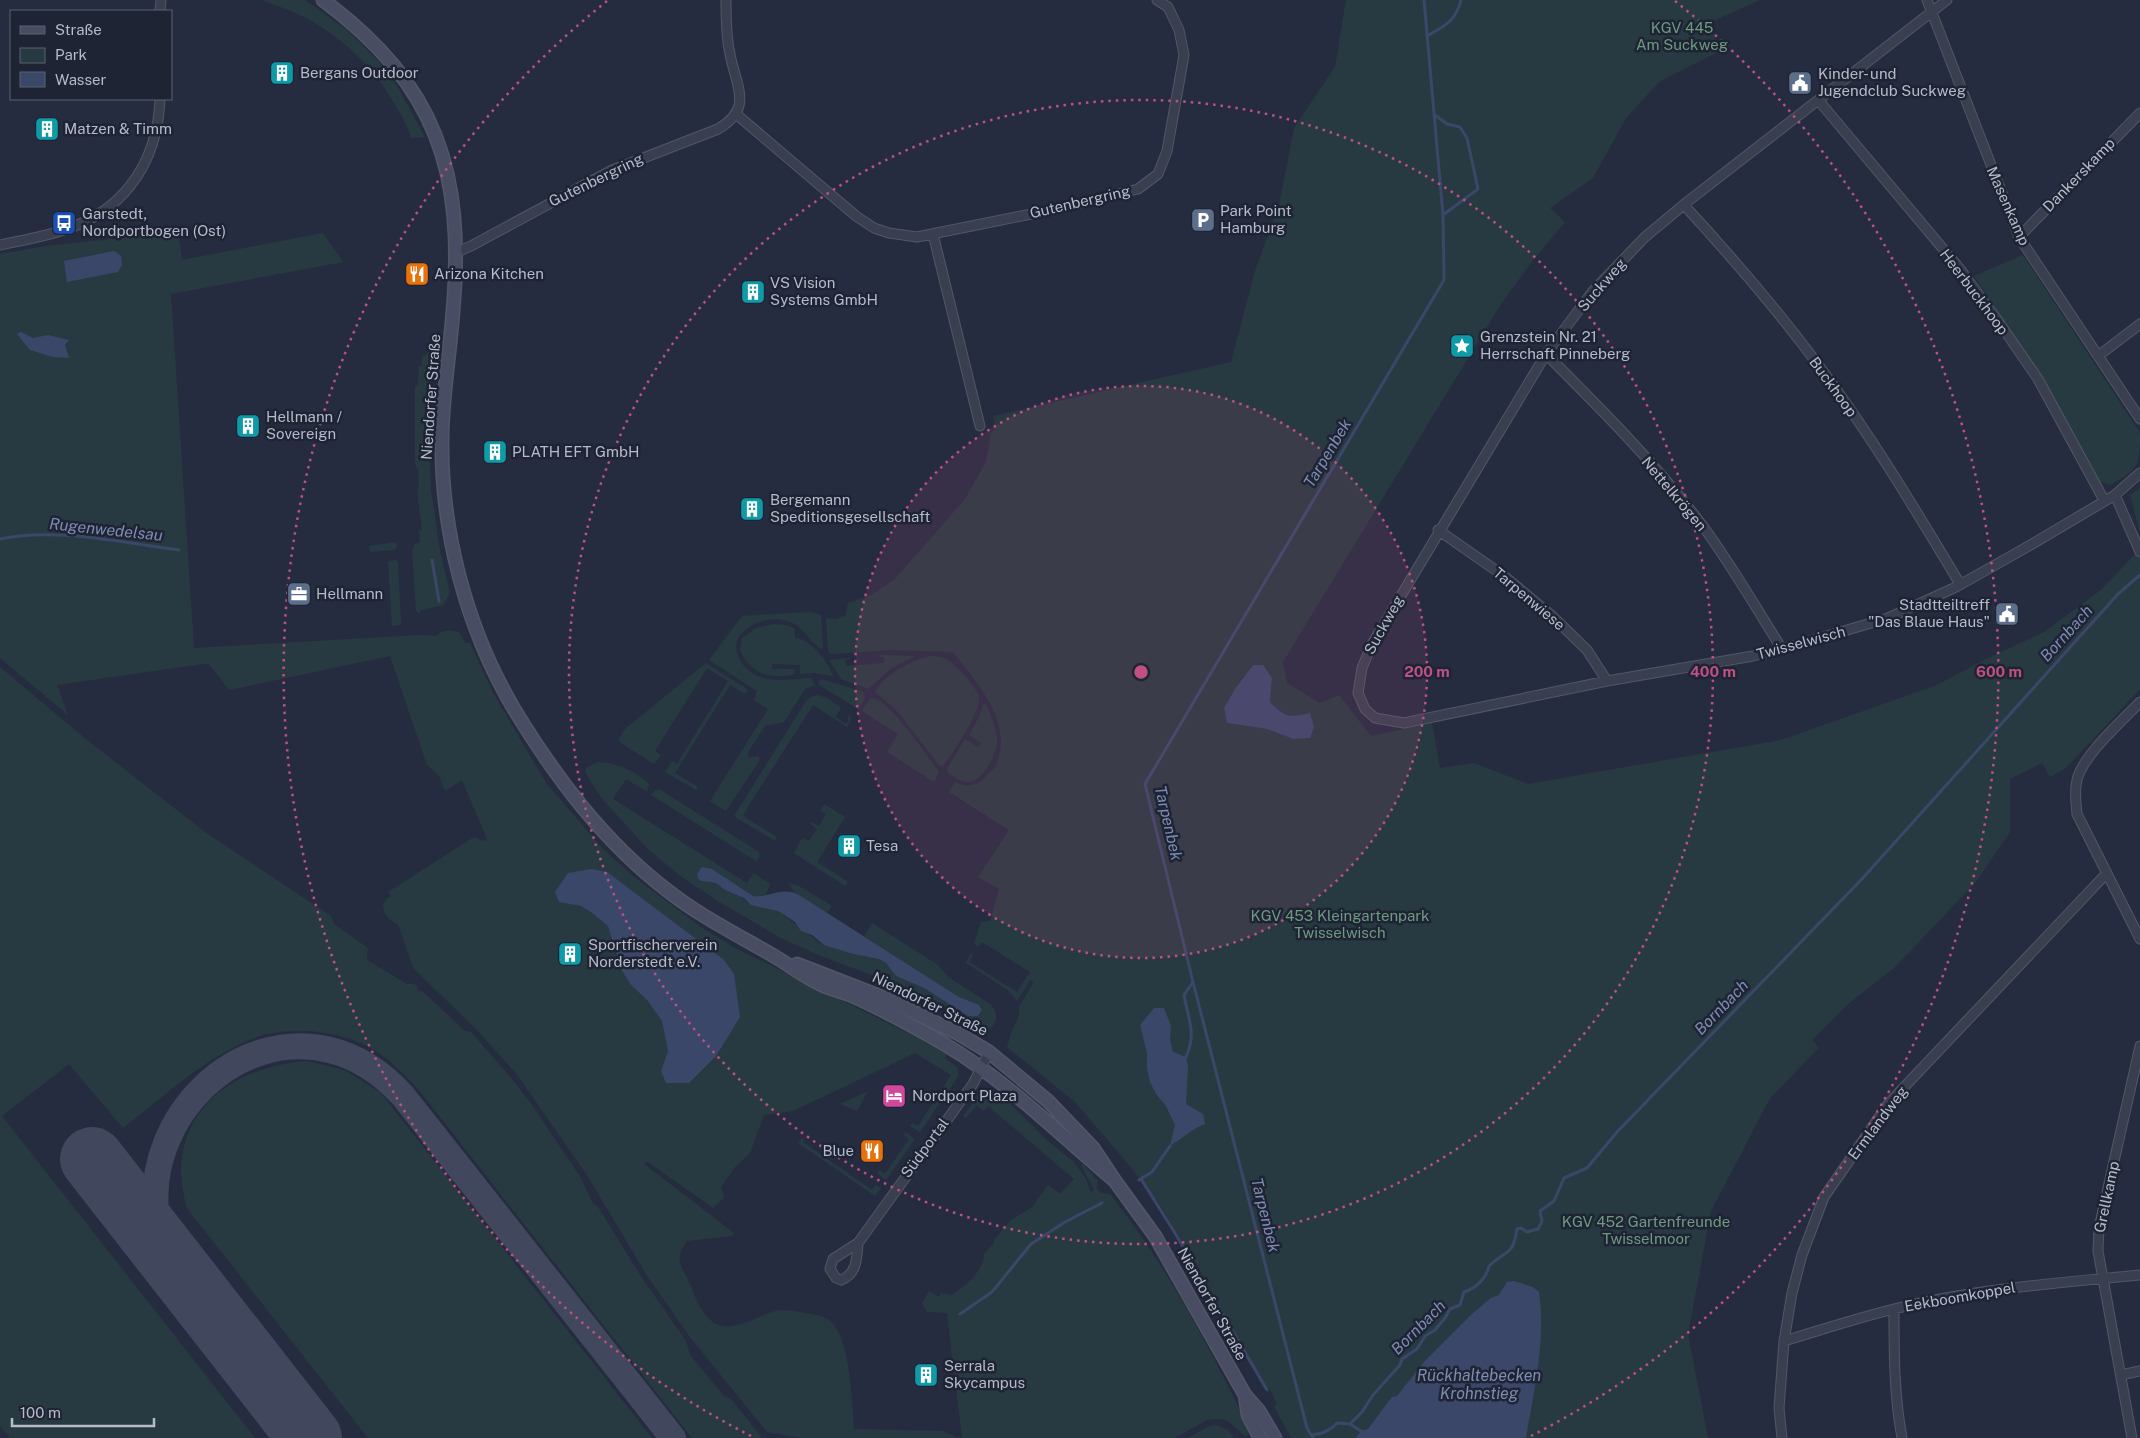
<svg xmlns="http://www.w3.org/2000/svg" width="2140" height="1438" font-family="'Public Sans',sans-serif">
	<rect width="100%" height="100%" fill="#262c40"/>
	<!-- green -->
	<path fill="#283a41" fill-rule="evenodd" d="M262,0h43l42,30 32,32 18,24 28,51 -14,1 -1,-5c-22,-49 -55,-88 -102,-114 -15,-8 -31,-13 -46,-19z
		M1346,0h414l-51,23 11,28 -60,30 -34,37 -33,60 -43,30 15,14 -32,38 -32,44 -218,358 4,21 33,20 19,-8 32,41 61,-13 8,45 34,-5 54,21 253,-44 156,-55 51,-27 56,-26 57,-42 39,-41v140l-74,79 -16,9 -8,-14 -32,16v53l-35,51 -80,84 -48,38 -35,35 7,8 -49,50 -59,113 -23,123 20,104h-417l-17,-32 3,-2 -8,-16 -3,2 -69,-125 -36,-58 -31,-41 -55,-64 -68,-55 4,-14 8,-18v-8l15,-25 -4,-2 -13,21 -8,-10 -43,-28 4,-9 3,1 -4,7 48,30 13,-20 -48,-30 -4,5 -4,-3 7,-22 9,-1 9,-32 -21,-12 31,-47 -60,-38 6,-10c12,6 22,4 31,-6 3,-4 8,-6 10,-11 18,-43 -18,-80 -43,-113l-59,-2 -63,4 -3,-3 -2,-33 10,1 10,-4 2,-12 23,-8 24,-16 70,-80 21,-37 5,-30 5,-2 -3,-14 238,-54 24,-91 24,-66 15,-77 41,-61zM1244,676l28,2 -2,24 11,10 13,5 -1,22 -26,-10 -40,-6 -3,-15z
		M178,232l4,28 141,-27 20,29 -172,32 23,354 226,-13 16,1c7,-7 14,-6 23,-4l6,11h5l22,48 54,92 57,66 30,27 68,51 34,21 183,90 29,16 -2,4 12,9 2,8 -39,57 -10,-6 2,-3 6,3 33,-51 -36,-22 -122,58 -29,4 -14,38 -15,14 -14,20 3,11 -11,10 -62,-44 -3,-2 -4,2 90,69 -2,3 -45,5c-13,18 -7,23 2,41 4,8 6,17 11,25 19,35 46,14 72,5 10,-4 25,0 34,1 10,2 21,3 28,12 16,20 18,77 20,104l88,2 17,7h-158l-34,-6 -77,-95 -44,-63 -59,-99 -71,-102 -41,-45 -61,-59 -16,-44 -9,-6 -5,-7 -1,-7 4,-7 4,-2 -3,-4 86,-55 9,4 4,-2 -25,-59 -17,11 -6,-15 -12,-11 -37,-109 -161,34 -20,-26h-7l-145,21 11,30 -68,-57v-404l46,-8zM21,332l12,6 36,2 -4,5 -35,5zM581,906l153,68 -73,97 7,-20 -6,-30 -15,-21 -16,-15 -16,-30 -1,-13 -6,-16 -16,-13z
		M2023,255l117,178c0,33 -1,36 -30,52l-12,-4 -57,-105 -67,-100z
		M429,351h2l-2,19 4,23 -4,59 2,38 9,61 10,42 -7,12 -22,5 -1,4 -4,-3 -4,-61 3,-6 5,-2 -1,-12h3l-5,-41 2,-1 -1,-20h-2l-1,-7v-74l3,-1 1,-20h3v-10l4,-1z
		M2140,488v44l-10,-37z
		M396,542l1,5 -3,3 -24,2 -1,-6z
		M396,560l2,3 3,59 -1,3 -8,1 -4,-65z
		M811,612l10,3 2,33 -2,1c-9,-5 -14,-16 -22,-22 -19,-15 -51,-7 -62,13 -2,9 0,15 4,22 17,25 45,17 70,16l4,7 -10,4 -21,33 -19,4 -17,26v6l10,-2 2,4 -34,51 -16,-10 58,-92 -14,-9 3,-9 -48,-31 33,-44z
		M774,624l13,1 8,4v9c15,1 34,24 38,38l-19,-3 -14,1v-9l-28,-1v5h23v5c-22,6 -46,0 -55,-24l2,-12 14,-10z
		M880,655l36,1 -24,12 -24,21 -27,-10 -12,-19 20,-2v1l-4,1 1,6 38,-3v-6h-4z
		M929,656c16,0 23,5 33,17 6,7 16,16 17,26 1,15 -27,56 -37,68l-3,-2 -42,-54 -22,-19c10,-18 35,-31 54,-36z
		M706,663l42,27 -3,4 -15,-9 -55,88 23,14 -2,3 -31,-18 7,-11 5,3 51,-83 -21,-13 -52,83 6,4 -7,9 -33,-21 -2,-4 6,-10z
		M0,667l87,73 118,92 126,84 3,8 34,24 -1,12 40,24h7l4,3 -1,2 3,3 1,-2 44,41 6,1 40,46 21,27 49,73 11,24 6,5 44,71 44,63 4,14 34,41 7,3 31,39h-70l-274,-349c-14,-15 -28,-30 -46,-40 -14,-9 -31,-13 -47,-16 -25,-4 -54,-3 -78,8 -46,20 -85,57 -124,87l-54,-64 -67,52 253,322h-245l-10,-12z
		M821,679l43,13 1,6 -7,11 -39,-24v-4z
		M818,695l11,4 12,9 -6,9 11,7 3,-4 -2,-2 3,-4 1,7 -4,6 -34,-22 -64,100 -6,11 34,21 -2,4 -41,-25 72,-115 5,-4z
		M873,698c19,5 52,56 65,72v4l-4,8 -47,-30 11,-18 -36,-23 6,-10z
		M986,704c5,11 11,25 11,37 0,13 -15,42 -30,41 -6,0 -13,-5 -18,-8l-2,-5 18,-30 13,8 3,-4 -12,-8 10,-18 4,-12z
		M598,762c18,0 39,10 51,22l-2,8 -21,-13 -13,20 134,84 7,-10 16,11 -4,11 -13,1 -41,-27 -7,13 11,1 9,7 15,6 7,6 31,9 42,32 33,11 26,5 7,4 10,13 28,12 44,28 13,-3v-6l-22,-10 -95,-61 8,-13 66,42 10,12 42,27c10,9 7,19 -3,28h-3l-73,-42 -90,-34 -40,-18 -60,-35 -38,-25 -34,-28 -44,-48 -13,-18 -7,-13 2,-4z
		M659,789l100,63 1,4 -4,5 -105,-66 4,-5z
		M824,804l21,13 -28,45 31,20 -3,4 -51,-33 8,-15 7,3 8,-12 -6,-4 1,-3 7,4 7,-12 -6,-4z
		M789,883l10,3 33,20 -5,7 -33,-21z
		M308,1061l36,9 36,22 272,346h-284l-182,-231c-2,-13 -5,-25 -5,-38 3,-70 64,-104 127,-108z
		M868,1091l-11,20 -17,-7z
		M987,1092l17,6 46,45 23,18 12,16 6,15 3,-2 -13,-25 2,-1 15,17 -1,8 4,4 9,1c54,68 96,147 134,224 3,6 7,14 2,19l-17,-15 -6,-3h-8l-8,1 -32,18h-213l-15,-125 -20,-1 -5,-9 7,-12 10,6 2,-4 10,2c14,-7 33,-25 33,-41l9,-10 2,-5 16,-19 21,-13 16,-22 12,9 14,-15 -86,-73 -4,5 -7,-6 -11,13 -3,-2 15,-20z
		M905,1132l10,7 -29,41 -9,-7 2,-3 6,4 24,-35 -5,-4z
		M802,1138l2,2 -1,2 69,48 4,-5 5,3 -6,8 -77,-53z
		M1216,1425l12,5 6,8h-46l21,-12z"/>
	<!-- water -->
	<path fill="#3b4769" d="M114,251l7,5 1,9 -4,7 -51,10 -3,-21z
		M21,332l12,6 15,-3 21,5 -4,5 4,13 -16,-1 -23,-7 -13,-16z
		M1253,665h10l9,13 -2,24c15,15 19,16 40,11l4,14 -4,11 -17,1 -26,-10 -40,-6 -3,-15 11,-19z
		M702,867l10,2 41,27c17,2 29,-10 46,-1l160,102 20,8 3,5 -4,6h-10l-44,-28 -28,-12 -10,-13 -7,-4 -26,-5 -29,-9 -12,-10 -11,-4 -6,-9 -17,-11 -27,-6 -7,-7 -19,-8 -9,-7 -15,-2 -3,-3 -1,-4z
		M591,869l16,3 117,88 10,14 6,43 -24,39 -27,27h-23l-5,-12 7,-20 -6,-30 -15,-21 -16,-15 -10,-16 -13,-43 -16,-13 -11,-7 -22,-4 -4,-10 13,-19z
		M1154,1008h10l7,18 -1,14 3,12 13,5 2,10 -2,37 17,10 2,10 -9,4 -26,18 5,-21 -9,-19 -10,-12 -6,-12 -3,-14v-15l-7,-28z
		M1514,1281l19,6 6,5c7,49 -5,98 -13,146h-170l5,-7 7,-2 24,-32 5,-1 27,-34 48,-48 19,-16 8,-3 8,-13z"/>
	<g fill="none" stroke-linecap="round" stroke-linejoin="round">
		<!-- stream -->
		<path stroke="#3b4769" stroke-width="3" d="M1427,36c18,-10 29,-15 34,-36
			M1435,115l12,9 13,3 7,11 11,51 -35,26
			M0,539c54,-12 124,4 179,11
			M432,560l7,41
			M1186,1057c11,-25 2,-37 -2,-62l9,-13
			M1141,1179l34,54 92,157
			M1139,1180l13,-8 18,-26
			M960,1314l32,-22 39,-48 34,-22 37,-19
			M1312,1435c10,-1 18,-4 25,-12l13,1
			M1313,1438l-6,-10 -114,-446 -48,-198 299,-504 -1,-65 -19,-215
			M1363,1438l-2,-7 -11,-7 12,-12 11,-17 27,-30 2,-6 15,-10 8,-13 10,-6 10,-12 5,-9 10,-4 4,-13c12,-4 22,-13 25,-26 17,-17 24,-9 28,-37l4,-1 6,4 11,-3 4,-8 -2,-10 14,-10 10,-23 23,-10 30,-36 244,-252 257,-286 22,-19"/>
		<!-- taxiway -->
		<path stroke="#41475c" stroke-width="26" d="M183,1277c-12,-21 -25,-42 -27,-66 -9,-94 79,-184 174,-161 29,7 53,24 73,46l270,342"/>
		<!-- runway -->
		<path stroke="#41475c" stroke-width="64" d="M92,1159l218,279"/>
		<defs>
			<path id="street" d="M1927,0l92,237 121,182
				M1947,0l-260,202 -42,35 -52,54 -47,63 -174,290 -10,24 -4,25 7,16 10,9 29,5 203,-42 146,-25 33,-8 102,-30 68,-31 71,-40 88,-52 25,-22
				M160,11l1,-11
				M1819,101l141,168 38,52 40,58 66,121
				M736,114l120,102 18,12 15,5 28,4 139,-28 82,-20 20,-15 9,-23 17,-96 -5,-25 -11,-23 -11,-7
				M1684,205c46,50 91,102 132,157 53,70 99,147 144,222
				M933,234l47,192
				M2019,237l121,-124
				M0,245c59,-12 110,-20 142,-77 12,-22 17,-44 18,-69
				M457,252l14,-6 139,-75 108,-42c36,-21 18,-42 12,-75 -4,-17 -4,-36 -4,-54
				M1546,354c54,54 110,110 156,171 29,39 54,83 80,124
				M2098,356l42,-32
				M2115,495l25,57
				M1438,530l66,46 47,39 36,35 20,31
				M2140,702c-17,18 -58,54 -63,78 -3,12 -1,22 0,34l63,125
				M858,1243c-1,15 -1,31 -17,37l-5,-2 -6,-9 3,-10 25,-16 115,-159 16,-32
				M1894,1309c0,43 0,86 8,129
				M1784,1341c37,-11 73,-23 110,-32 80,-20 164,-26 246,-34
				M2121,1375l19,-4
				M1782,1438l-3,-30 5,-67 8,-48 10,-38 22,-58 65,-94 218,-230
				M2132,1438l-34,-187 1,-23 41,-182"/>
			<path id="secondary" d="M323,0c114,85 142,172 130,311 -3,41 -10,82 -11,123 -2,94 24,194 72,275 42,69 90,133 154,182 33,26 70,44 106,65 15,9 30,20 46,28 10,5 20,7 30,11 32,14 65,32 96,50 62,37 114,90 169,136
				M797,964l90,35 72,35 30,18 59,49 45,47 22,33 40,55 90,159 14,16 16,27
				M1245,1395l3,20 12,23"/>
		</defs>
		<!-- street casing -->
		<use href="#street" stroke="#525767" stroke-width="11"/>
		<!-- secondary casing -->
		<use href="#secondary" stroke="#525767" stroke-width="15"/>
		<!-- street -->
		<use href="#street" stroke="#3a3f50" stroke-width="9"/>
		<!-- secondary -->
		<use href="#secondary" stroke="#484d63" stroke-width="12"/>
	</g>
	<!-- distance rings -->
	<circle cx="1141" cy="672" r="286" fill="#be5182" fill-opacity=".12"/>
	<g fill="none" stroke="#be5182" stroke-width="2.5" stroke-dasharray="2.5 5">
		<circle cx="1141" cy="672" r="286"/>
		<circle cx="1141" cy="672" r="572"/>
		<path d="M751 1436A858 858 0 0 1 607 1M1675 1A858 858 0 0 1 1531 1436"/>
	</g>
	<!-- icons -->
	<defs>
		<symbol id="building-square" viewBox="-11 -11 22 22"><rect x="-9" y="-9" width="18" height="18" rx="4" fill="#0f9aa8" stroke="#1f2435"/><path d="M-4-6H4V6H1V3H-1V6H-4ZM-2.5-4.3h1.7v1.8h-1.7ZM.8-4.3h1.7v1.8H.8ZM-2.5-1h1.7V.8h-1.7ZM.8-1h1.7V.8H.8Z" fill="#fff"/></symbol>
		<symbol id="civic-square" viewBox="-11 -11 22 22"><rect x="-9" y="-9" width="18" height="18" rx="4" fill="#5c6f8a" stroke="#1f2435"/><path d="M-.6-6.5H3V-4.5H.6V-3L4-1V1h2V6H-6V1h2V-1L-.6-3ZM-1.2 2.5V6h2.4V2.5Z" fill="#fff"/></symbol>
		<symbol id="parking-square" viewBox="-11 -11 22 22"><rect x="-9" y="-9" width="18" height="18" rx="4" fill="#5c6f8a" stroke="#1f2435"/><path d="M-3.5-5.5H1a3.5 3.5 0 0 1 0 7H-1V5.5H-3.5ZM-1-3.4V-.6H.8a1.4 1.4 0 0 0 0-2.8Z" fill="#fff"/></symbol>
		<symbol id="bus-square" viewBox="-11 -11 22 22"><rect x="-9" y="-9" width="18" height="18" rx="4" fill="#1a4fb4" stroke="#1f2435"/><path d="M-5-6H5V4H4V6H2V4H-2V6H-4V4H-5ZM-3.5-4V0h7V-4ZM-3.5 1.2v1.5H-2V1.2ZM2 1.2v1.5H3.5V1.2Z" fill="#fff"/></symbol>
		<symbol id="restaurant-square" viewBox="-11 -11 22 22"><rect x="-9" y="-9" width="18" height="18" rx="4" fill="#e8710a" stroke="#1f2435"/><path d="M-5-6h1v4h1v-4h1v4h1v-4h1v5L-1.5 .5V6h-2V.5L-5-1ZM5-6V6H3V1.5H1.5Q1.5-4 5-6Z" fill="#fff"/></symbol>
		<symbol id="sight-square" viewBox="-11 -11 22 22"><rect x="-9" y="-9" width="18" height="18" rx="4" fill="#0f9aa8" stroke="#1f2435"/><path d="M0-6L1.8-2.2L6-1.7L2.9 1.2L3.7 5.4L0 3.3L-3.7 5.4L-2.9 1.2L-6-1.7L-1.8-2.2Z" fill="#fff"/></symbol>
		<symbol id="office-square" viewBox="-11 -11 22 22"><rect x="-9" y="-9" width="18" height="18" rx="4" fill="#5c6f8a" stroke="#1f2435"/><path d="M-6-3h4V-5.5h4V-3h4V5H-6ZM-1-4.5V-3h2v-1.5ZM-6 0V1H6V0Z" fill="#fff"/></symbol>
		<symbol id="hotel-square" viewBox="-11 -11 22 22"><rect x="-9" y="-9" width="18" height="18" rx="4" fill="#d1479c" stroke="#1f2435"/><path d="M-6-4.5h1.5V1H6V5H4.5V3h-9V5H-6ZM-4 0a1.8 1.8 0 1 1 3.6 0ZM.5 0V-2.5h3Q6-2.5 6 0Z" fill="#fff"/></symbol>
	</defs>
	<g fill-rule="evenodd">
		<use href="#building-square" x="268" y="59" width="28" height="28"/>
		<use href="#civic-square" x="1786" y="69" width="28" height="28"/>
		<use href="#building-square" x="33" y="115" width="28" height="28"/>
		<use href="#parking-square" x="1189" y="206" width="28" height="28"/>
		<use href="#bus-square" x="50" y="209" width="28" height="28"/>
		<use href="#restaurant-square" x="403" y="260" width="28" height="28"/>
		<use href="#building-square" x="739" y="278" width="28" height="28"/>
		<use href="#sight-square" x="1448" y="332" width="28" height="28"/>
		<use href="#building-square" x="234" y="412" width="28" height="28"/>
		<use href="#building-square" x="481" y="438" width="28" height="28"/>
		<use href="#building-square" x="738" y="495" width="28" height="28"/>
		<use href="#office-square" x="285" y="580" width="28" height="28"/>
		<use href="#civic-square" x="1993" y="600" width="28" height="28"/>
		<use href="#building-square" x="835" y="832" width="28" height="28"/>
		<use href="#building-square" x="556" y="940" width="28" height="28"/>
		<use href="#hotel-square" x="880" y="1082" width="28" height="28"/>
		<use href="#restaurant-square" x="858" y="1137" width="28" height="28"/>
		<use href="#building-square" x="912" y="1361" width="28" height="28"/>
	</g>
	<g text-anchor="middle" stroke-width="5" stroke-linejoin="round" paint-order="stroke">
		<!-- park labels -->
		<g font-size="15" fill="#6e9b80" stroke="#1f2435">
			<text x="1682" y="33">KGV 445<tspan x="1682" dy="17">Am Suckweg</tspan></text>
			<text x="1340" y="921">KGV 453 Kleingartenpark<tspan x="1340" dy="17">Twisselwisch</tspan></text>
			<text x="1646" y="1227">KGV 452 Gartenfreunde<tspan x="1646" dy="17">Twisselmoor</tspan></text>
		</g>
		<!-- poi labels -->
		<g font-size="15" fill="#b6bbca" stroke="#1f2435" text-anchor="start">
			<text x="300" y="78">Bergans Outdoor</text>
			<text x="1818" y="79">Kinder- und<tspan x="1818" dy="17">Jugendclub Suckweg</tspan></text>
			<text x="64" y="134">Matzen &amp; Timm</text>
			<text x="1220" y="216">Park Point<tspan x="1220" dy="17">Hamburg</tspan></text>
			<text x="82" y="219">Garstedt,<tspan x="82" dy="17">Nordportbogen (Ost)</tspan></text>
			<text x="434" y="279">Arizona Kitchen</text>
			<text x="770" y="288">VS Vision<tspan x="770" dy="17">Systems GmbH</tspan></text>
			<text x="1480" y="342">Grenzstein Nr. 21<tspan x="1480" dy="17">Herrschaft Pinneberg</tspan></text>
			<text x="266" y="422">Hellmann /<tspan x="266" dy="17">Sovereign</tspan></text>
			<text x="512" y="457">PLATH EFT GmbH</text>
			<text x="770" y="505">Bergemann<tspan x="770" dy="17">Speditionsgesellschaft</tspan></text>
			<text x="316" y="599">Hellmann</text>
			<text x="1990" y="610" text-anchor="end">Stadtteiltreff<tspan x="1990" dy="17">"Das Blaue Haus"</tspan></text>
			<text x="866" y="851">Tesa</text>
			<text x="588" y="950">Sportfischerverein<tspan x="588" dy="17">Norderstedt e.V.</tspan></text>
			<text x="912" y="1101">Nordport Plaza</text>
			<text x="854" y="1156" text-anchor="end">Blue</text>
			<text x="944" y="1371">Serrala<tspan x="944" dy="17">Skycampus</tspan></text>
		</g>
		<!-- street labels -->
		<g font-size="15" fill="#b6bbca" stroke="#1f2435">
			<text transform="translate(2079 175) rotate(-46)" y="5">Dankerskamp</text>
			<text transform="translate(596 180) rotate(-26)" y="5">Gutenbergring</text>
			<text transform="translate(1080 202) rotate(-13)" y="5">Gutenbergring</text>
			<text transform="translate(2008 206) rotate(66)" y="5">Masenkamp</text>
			<text transform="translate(1602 285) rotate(-49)" y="5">Suckweg</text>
			<text transform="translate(1974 292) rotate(53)" y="5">Heerbuckhoop</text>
			<text transform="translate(1833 387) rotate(54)" y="5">Buckhoop</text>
			<text transform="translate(431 397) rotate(-86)" y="5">Niendorfer Straße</text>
			<text transform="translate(1674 494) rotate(50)" y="5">Nettelkrögen</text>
			<text transform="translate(1529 599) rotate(40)" y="5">Tarpenwiese</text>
			<text transform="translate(1384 625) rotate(-61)" y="5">Suckweg</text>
			<text transform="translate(1801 643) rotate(-15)" y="5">Twisselwisch</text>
			<text transform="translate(930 1004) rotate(26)" y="5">Niendorfer Straße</text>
			<text transform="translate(1878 1123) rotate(-53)" y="5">Ermlandweg</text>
			<text transform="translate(925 1148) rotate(-54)" y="5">Südportal</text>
			<text transform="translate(2107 1197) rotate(-78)" y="5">Grellkamp</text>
			<text transform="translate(1960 1297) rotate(-10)" y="5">Eekboomkoppel</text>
			<text transform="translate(1212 1304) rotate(61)" y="5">Niendorfer Straße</text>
		</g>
		<!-- water labels -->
		<g font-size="16" font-style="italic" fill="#7e8cb2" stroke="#1f2435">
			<text transform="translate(1327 453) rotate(-59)" y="6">Tarpenbek</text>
			<text transform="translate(106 529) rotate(6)" y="6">Rugenwedelsau</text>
			<text transform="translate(2066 633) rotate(-48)" y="6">Bornbach</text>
			<text transform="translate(1169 823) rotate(77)" y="6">Tarpenbek</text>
			<text transform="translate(1721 1007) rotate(-46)" y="6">Bornbach</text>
			<text transform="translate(1266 1215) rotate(76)" y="6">Tarpenbek</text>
			<text transform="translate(1418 1327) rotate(-45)" y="6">Bornbach</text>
			<text x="1479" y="1381">Rückhaltebecken<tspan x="1479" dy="18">Krohnstieg</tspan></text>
		</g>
	</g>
	<circle cx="1141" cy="672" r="8" fill="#be5182" stroke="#1f2435" stroke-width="2.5"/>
	<g font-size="15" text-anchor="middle" font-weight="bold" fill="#be5182" stroke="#1f2435" stroke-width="5" stroke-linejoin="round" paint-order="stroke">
		<text x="1427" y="677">200 m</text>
		<text x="1713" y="677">400 m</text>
		<text x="1999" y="677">600 m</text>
	</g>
	<!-- legend -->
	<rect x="10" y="10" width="162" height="90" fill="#1f2435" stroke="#5b6071"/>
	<rect x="20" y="26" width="25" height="8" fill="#484d63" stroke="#5b6071"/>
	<text x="55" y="35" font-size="15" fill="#b6bbca">Straße</text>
	<rect x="20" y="48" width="25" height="15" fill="#283a41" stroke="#5b6071"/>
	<text x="55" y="60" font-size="15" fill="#b6bbca">Park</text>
	<rect x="20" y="72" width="25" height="15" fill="#3b4769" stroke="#5b6071"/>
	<text x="55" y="85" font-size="15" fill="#b6bbca">Wasser</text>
	<!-- scale -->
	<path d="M12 1418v8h142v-8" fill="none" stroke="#b6bbca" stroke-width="2.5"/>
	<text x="20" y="1418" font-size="15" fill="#b6bbca" stroke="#1f2435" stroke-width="4" paint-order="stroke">100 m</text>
</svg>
